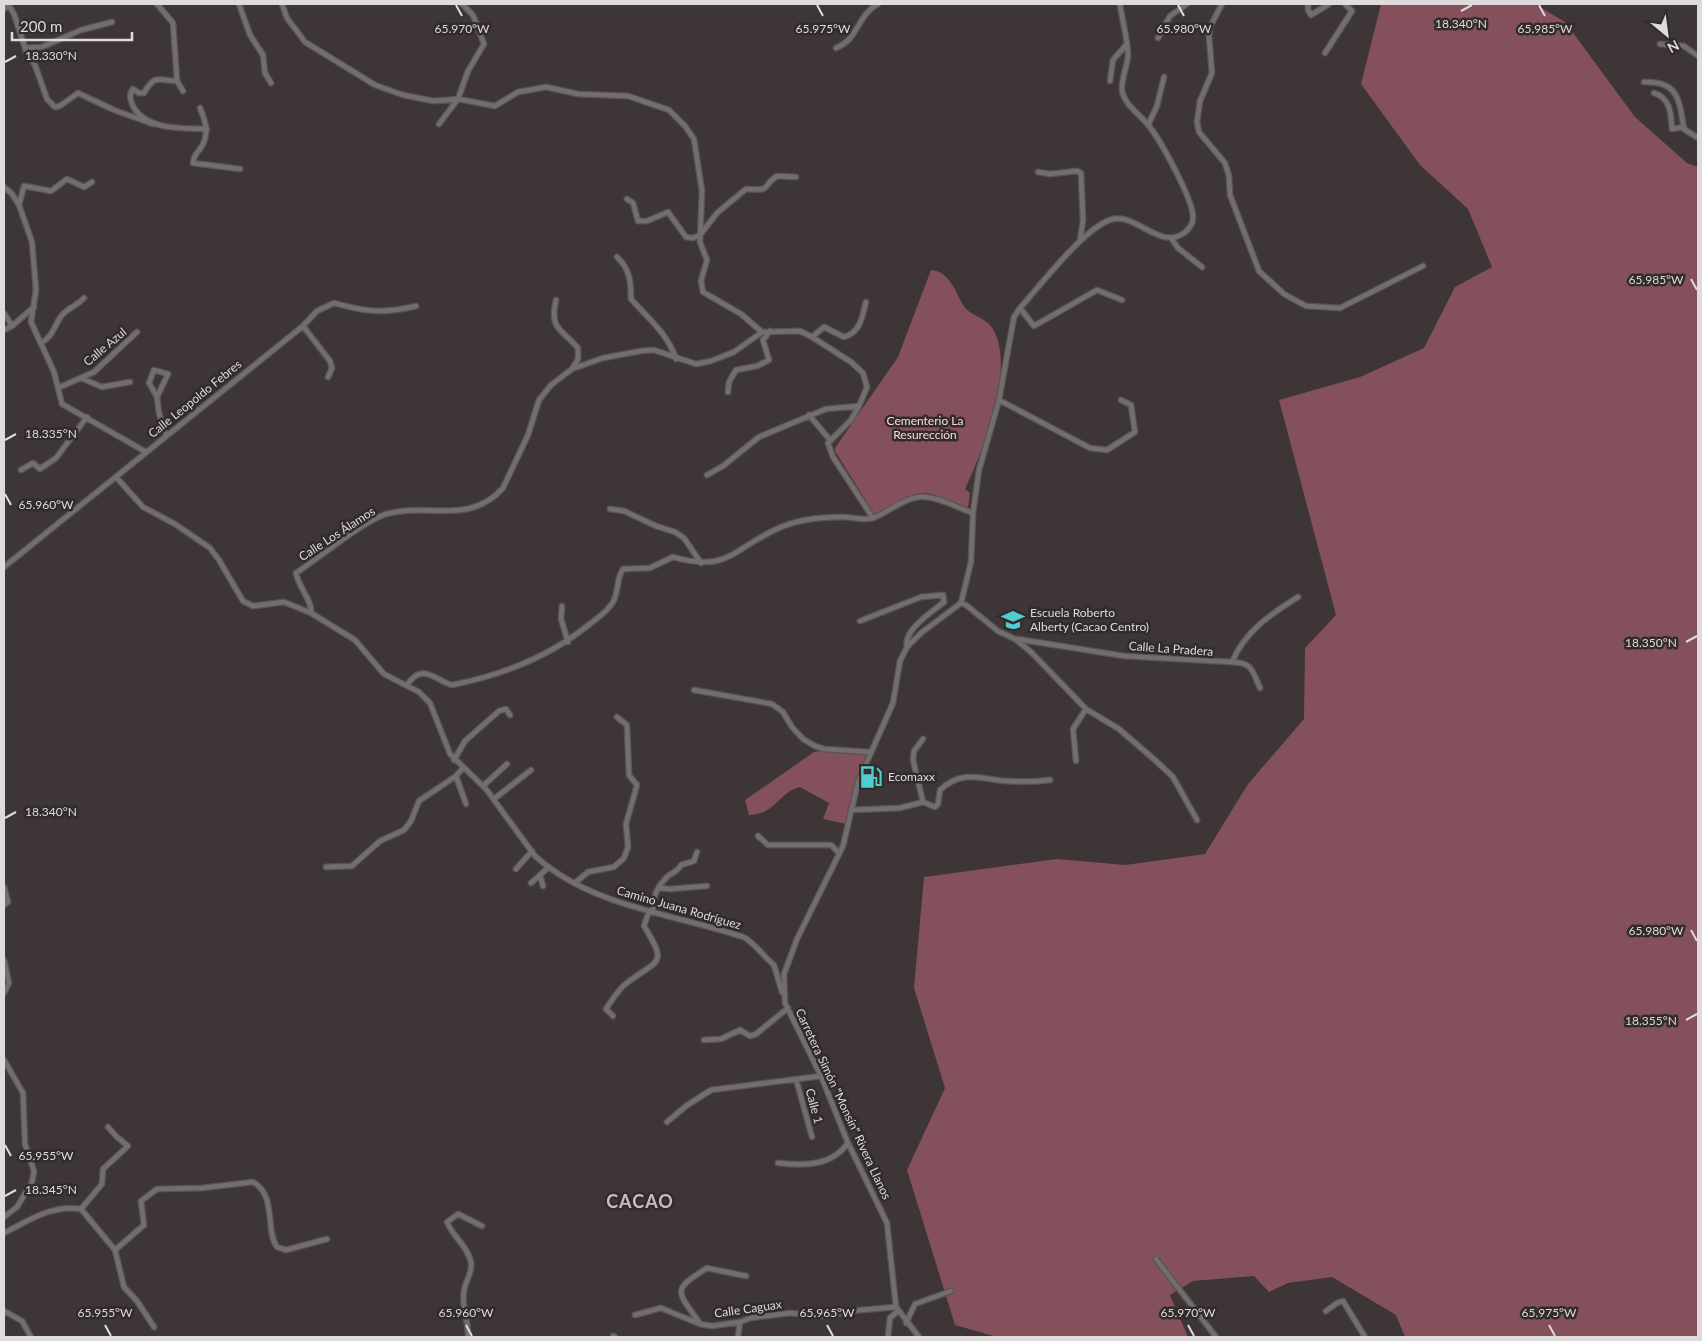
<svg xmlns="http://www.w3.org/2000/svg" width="1702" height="1341" font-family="Lato,sans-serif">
	<rect width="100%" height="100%" fill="#3d3536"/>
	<!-- green -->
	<path fill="#83505c" d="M1381,4h154l30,18 70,95 52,46 11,4v1170h-293l-9,-22 -64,-38 -44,6 -19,9 -15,-16 -61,5 -23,14 18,42h-191l-42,-12 -48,-155 38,-82 -31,-100 10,-111 133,-18 68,6 80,-11 43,-70 56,-65 1,-71 31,-33 -57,-215 81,-23 64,-29 31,-61 37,-20 -24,-58 -48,-44 -59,-81z
		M931,270c18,1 25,22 32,35 8,12 24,12 31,26 21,40 -11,120 -29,158l5,4 -2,14c-15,4 -28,-14 -43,-14 -19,0 -34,15 -51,21l-39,-63v-3l63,-91z
		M842,747l28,3 -14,28 -10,46 -23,-5 6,-16 -29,-16c-21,5 -25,28 -51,28l-4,-15 69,-48z"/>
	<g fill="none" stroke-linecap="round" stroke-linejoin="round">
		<defs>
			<path id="minor" d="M8,4l6,10 13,40 8,11 12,34 8,8 5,-1 18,-13 36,17 39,14
				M157,4l16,19 4,58
				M239,4l11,31 13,20 2,18 6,10
				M282,4l5,14 18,24 70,43 28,10 31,6 24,-2 37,7 23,-14 28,-5 32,7 50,2 41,14 16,16 9,13 8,52 -2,51 7,18 -6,21 2,11 38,22 21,18 38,-1 12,6 39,25 12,11 4,14 -8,19 -8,14 -23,23 5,14 40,61
				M1222,4l-12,23 -1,9 3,37 -12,28 -3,21 2,10 26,31 4,13 1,19 29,76 25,23 22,12 34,2 83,-42
				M1308,4v6l3,5 18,-11
				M4,9l6,-5
				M1158,38l12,-22 17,-12
				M1660,44l24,2 14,10
				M25,48l17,-1 39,-17 31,-8
				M836,48c23,-9 21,-33 42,-44
				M1325,53l27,-42 -7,-7
				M1110,81l3,-21 13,-15
				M1644,82c35,-1 35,18 40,47l14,9
				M183,91l-6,-10c-20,-1 -22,-7 -33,12h-5l-6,-4c-4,5 -3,9 -1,15 12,27 51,24 75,25
				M1654,93c17,5 17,22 18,36l12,-2
				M200,108c6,14 10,27 0,41 -4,5 -6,7 -7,14l47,6
				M439,124l19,-25 10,-28 16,-27 -11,-29 -11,-11
				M1148,125l9,-19 7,-29
				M1038,172l12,2 27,-3 4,2 2,47 -3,21
				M4,187l8,7 7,11 13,37 4,48 -5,32 23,50 8,32 84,48
				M627,199l6,4 5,18h9l21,-9 18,25 7,1 7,-3 17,-22 29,-24c28,2 14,-2 31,-13l19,1
				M19,205l5,-19 27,5 16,-12 17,8 8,-5
				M1171,238l7,10 24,19
				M617,257c13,12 14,25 14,42 17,19 37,35 45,60
				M556,300c-7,30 6,29 22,48v11l-6,10
				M1020,308l14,18 63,-36 25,10
				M4,313l8,13
				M303,326l27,35 2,7 -4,9
				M4,330l8,-4 22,-19
				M812,337l12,-10 20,10c17,-5 18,-20 22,-35
				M41,343c13,-7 13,-18 21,-28 6,-7 16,-10 22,-17
				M81,378l21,9 28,-5
				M58,388l36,-16 43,-40
				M728,392l1,-10 7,-12 21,-4 12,-6 -6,-20 7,-9
				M157,397l11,-23 -14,-4 -5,13 8,14 2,16 7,22
				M999,400l91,48 17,2 28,-18 -4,-27 -10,-5
				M809,415l21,25
				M21,470l12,-7 7,6 16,-11 31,-41
				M707,475l16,-9 36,-29 67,-28 33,-3
				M116,477l27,30 32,17 35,24 9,12 24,41 10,5 31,-4 27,11 44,27 29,34 35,18 11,11 20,51 36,35 49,67c56,51 140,58 208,81 9,3 22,21 31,28l8,27
				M610,509l14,2 32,15 19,6 9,6 17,25
				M4,567l299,-241 14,-15 17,-8c32,9 49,11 82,3
				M961,603l5,2 32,26 17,8 16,13 55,57 33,20 37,32 17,16 24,43
				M562,606l-1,13 7,23
				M311,613c2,-11 -13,-27 -15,-40 23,-15 66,-51 90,-59 42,-12 83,12 117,-26l25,-53 11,-35 12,-15 21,-16 31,-11 38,-7 13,-1 42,14 15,-3 23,-9 28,-20
				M860,621l61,-24 22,-2 1,7c-12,10 -41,28 -37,45
				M1017,639l107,17 108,6c13,-31 39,-48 66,-65
				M1232,662c21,1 20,8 28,26
				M407,685c15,-23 28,-5 45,0 51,-10 99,-29 139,-62 8,-6 17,-12 22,-21 6,-10 3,-23 10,-33l27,-1 23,-11c56,16 60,-9 106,-29 20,-9 41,-11 63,-11 11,0 20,4 31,1 16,-6 34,-23 53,-21 15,1 32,11 47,16
				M694,690l78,14 11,8 9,15 11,12 12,7 9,3 46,3
				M454,760l11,-19 34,-30 7,-2 4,6
				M1076,761l-3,-32 13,-20
				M456,776l10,28
				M483,786l24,-22
				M494,799l37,-29
				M923,802l-10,-42 1,-9 9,-12
				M851,810l49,-2 23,-6 12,5 3,-3 2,-14c23,-21 40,-11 66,-9 15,1 29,1 44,-1
				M758,836l10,9h63l8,8
				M326,867l26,-1 28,-25 24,-11 7,-9 8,-20 37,-25 7,-8
				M516,869l16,-18
				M540,875l3,11
				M576,882l12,-10 26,-5 10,-9 4,-11 -2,-23 11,-39 -8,-10 -2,-50 -10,-8
				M531,883l18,-16
				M660,888l10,1 37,-3
				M4,905l4,-3 -4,-15
				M653,913c0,-14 2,-24 13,-35 5,-6 11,-5 15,-13l13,-4 3,-9
				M4,960l5,23 -5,10
				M613,1016l-7,-7c7,-10 12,-20 22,-27 31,-23 40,-17 16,-56l5,-15
				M704,1040l17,-1 19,-9 10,6 6,-2 32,-26
				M4,1060l19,33 2,51 9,27 -2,11 -15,25 -13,10
				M796,1079l16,58
				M667,1122l19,-16 25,-16 110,-14
				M778,1163c26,3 54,3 70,-20
				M81,1209l21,-25 1,-15 25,-23 -11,-9 -9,-10
				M4,1233c24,-12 48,-29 77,-24l34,41 9,37 13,14 17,26
				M115,1250l29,-25 -3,-24 16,-12 45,-1 51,-6c24,13 12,49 24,65l9,3 41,-11
				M1156,1259l60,78
				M4,1311l18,10 9,16
				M1326,1311l11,-8 6,-2 22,36
				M635,1315l26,-7 39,16 12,2 28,-4 11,-4 39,-5 35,3 25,-5 46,-4
				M699,1322c-23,-32 -27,-32 8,-54l39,8
				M906,1323l9,-19 36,-13
				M613,1336l2,1
				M468,1337c1,-16 -7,-30 -4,-46 1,-10 9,-18 7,-29 -4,-17 -18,-25 -24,-40l11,-8 24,12
				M738,1337l2,-15
				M888,1337l2,-19 8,-7
				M919,1337l-23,-30 -9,-84 -39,-80 -27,-67 -36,-73 -1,-29 13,-35 46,-93 15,-64 35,-79 7,-42 7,-14 14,-14 40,-30 10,-41 2,-49 6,-43 20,-70 15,-83 6,-9c20,-22 66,-83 93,-89 24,-5 47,31 71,14 5,-4 9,-8 9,-15 1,-17 -32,-77 -44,-92 -8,-11 -25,-21 -27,-36 -1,-10 5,-23 6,-34 0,-17 -6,-35 -8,-52"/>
		</defs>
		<!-- minor casing -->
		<use href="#minor" stroke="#5a5354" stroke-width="7"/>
		<!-- minor -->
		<use href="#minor" stroke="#726e6f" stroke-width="4.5"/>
	</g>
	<!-- ticks -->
	<path fill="none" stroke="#dfdadb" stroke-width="2" d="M456,5l6,11M817,5l6,11M1178,5l6,11M1539,5l6,11M1461,11l11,-6M5,62l11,-6M1691,279l6,11M5,440l11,-6M5,494l6,11M1686,642l11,-6M5,818l11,-6M1691,930l6,11M1686,1020l11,-6M5,1145l6,11M5,1196l11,-6M105,1325l6,11M466,1325l6,11M827,1325l6,11M1188,1325l6,11M1549,1325l6,11"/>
	<!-- icons -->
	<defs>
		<symbol id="school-bare" viewBox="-9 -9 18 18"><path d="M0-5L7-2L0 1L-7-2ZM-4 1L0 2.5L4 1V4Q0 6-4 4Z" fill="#51ccd1" stroke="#322b2c" stroke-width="2.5" paint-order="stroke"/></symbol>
		<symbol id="fuel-bare" viewBox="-9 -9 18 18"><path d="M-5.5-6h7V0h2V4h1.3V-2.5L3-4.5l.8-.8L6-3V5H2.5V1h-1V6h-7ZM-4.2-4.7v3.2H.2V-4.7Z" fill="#51ccd1" stroke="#322b2c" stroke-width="2.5" paint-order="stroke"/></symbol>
	</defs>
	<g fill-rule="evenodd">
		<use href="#school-bare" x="997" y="604" width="32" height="32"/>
		<use href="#fuel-bare" x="855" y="761" width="32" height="32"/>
	</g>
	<g text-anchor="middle" stroke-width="5" stroke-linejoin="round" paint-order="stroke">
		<!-- street labels -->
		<g font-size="12" fill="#dfdadb" stroke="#322b2c">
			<text transform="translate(105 347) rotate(-40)" y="4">Calle Azul</text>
			<text transform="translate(195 399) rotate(-39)" y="4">Calle Leopoldo Febres</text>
			<text transform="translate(337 534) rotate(-33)" y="4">Calle Los Álamos</text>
			<text transform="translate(1171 649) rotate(4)" y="4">Calle La Pradera</text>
			<text transform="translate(679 908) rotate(16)" y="4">Camino Juana Rodríguez</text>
			<text transform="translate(843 1104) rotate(65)" y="4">Carretera Simón "Monsín" Rivera Llanos</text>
			<text transform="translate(814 1106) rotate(75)" y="4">Calle 1</text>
			<text transform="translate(748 1309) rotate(-8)" y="4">Calle Caguax</text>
		</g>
		<!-- park labels -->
		<g font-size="12" fill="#fdd6de" stroke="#322b2c">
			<text x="925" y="425">Cementerio La<tspan x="925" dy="14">Resurección</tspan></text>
		</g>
		<!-- poi labels -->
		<g font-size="12" fill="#dfdadb" stroke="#322b2c" text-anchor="start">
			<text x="1030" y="617">Escuela Roberto<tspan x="1030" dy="14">Alberty (Cacao Centro)</tspan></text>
			<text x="888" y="781">Ecomaxx</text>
		</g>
		<!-- district labels -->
		<g font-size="18" font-weight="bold" letter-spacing="1" fill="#c7bdbf" stroke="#322b2c">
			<text x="640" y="1208">CACAO</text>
		</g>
	</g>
	<g font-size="12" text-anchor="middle" fill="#dfdadb" stroke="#322b2c" stroke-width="5" stroke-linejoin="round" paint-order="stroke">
		<text x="1461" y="28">18.340°N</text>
		<text x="462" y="33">65.970°W</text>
		<text x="823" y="33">65.975°W</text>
		<text x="1184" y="33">65.980°W</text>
		<text x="1545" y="33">65.985°W</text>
		<text x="51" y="60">18.330°N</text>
		<text x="1656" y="284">65.985°W</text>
		<text x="51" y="438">18.335°N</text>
		<text x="46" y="509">65.960°W</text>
		<text x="1651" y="647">18.350°N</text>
		<text x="51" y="816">18.340°N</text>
		<text x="1656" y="935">65.980°W</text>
		<text x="1651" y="1025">18.355°N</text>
		<text x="46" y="1160">65.955°W</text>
		<text x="51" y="1194">18.345°N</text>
		<text x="105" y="1317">65.955°W</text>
		<text x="466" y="1317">65.960°W</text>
		<text x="827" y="1317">65.965°W</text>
		<text x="1188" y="1317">65.970°W</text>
		<text x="1549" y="1317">65.975°W</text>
	</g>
	<!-- border -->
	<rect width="1702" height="1341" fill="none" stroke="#dfdadb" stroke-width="10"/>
	<!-- north arrow -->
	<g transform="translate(1667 35) rotate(151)" stroke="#322b2c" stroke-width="4" paint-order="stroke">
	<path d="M0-4L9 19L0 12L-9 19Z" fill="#dfdadb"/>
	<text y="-8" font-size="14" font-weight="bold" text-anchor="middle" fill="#dfdadb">N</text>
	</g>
	<!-- scale -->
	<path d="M12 32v8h120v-8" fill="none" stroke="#dfdadb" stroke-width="2.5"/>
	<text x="20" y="32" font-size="15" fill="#dfdadb" stroke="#322b2c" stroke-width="4" paint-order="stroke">200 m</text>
</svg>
